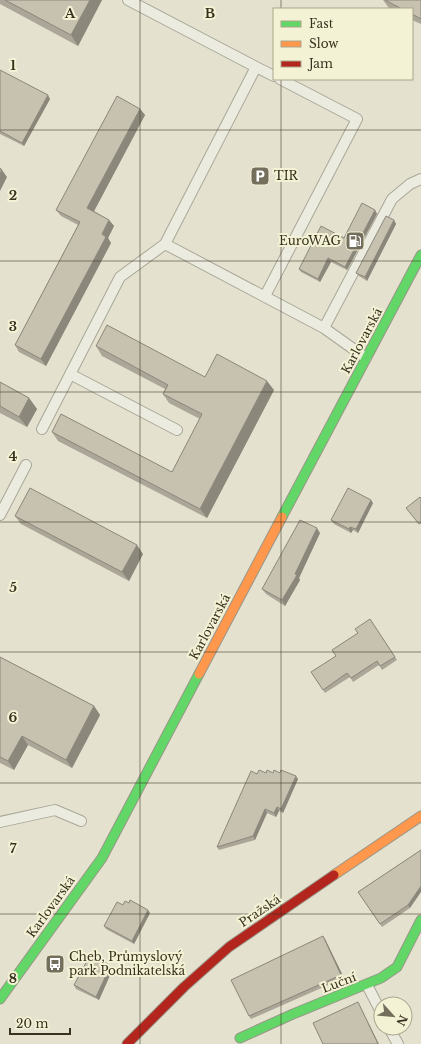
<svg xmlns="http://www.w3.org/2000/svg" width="421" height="1044" font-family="'Libre Baskerville',serif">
	<rect width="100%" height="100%" fill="#e4e2cf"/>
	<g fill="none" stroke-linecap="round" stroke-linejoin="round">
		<defs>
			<path id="lane" d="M128,0l128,67
				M274,76l-18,-9 -91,177 159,84 42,30
				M265,296l92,-177 -77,-40
				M324,328l68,-129 18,-15 11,-5
				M70,374l107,56
				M42,429l78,-152 45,-33
				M0,515l26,-50
				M0,822l55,-12 26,11
				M367,985l14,27
				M389,1028l9,16"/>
			<path id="fast" d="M282,517l139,-262
				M0,999l102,-141 97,-184
				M240,1038l53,-24 88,-36 16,-11 24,-47"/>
			<path id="slow" d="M199,674l83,-157
				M334,875l87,-59"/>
			<path id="jam" d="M127,1044l57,-57 45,-40 105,-72"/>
		</defs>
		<!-- lane casing -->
		<use href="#lane" stroke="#a9a797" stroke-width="12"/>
		<!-- fast casing -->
		<use href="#fast" stroke="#999688" stroke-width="11"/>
		<!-- slow casing -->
		<use href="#slow" stroke="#999688" stroke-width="11"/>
		<!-- jam casing -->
		<use href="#jam" stroke="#999688" stroke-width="11"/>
		<!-- lane -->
		<use href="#lane" stroke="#ecebe0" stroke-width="10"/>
		<!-- fast -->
		<use href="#fast" stroke="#63d668" stroke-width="9"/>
		<!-- slow -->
		<use href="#slow" stroke="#ff974d" stroke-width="9"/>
		<!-- jam -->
		<use href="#jam" stroke="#b3261e" stroke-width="9"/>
	</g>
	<!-- wall -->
	<path fill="#aba697" d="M0,0h102l-24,46 -78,-42z
		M383,0h38v24l-9,-4v-11h-21l-2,-1z
		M0,70l50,29 -26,47 -24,-12z
		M140,109l5,6 -51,96 15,9 5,6 -6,12 3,5 -65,123 -27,-14 -4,-7 63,-120 -17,-9 -5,-6z
		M375,210l2,4 -30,56 -16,-8 -11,20 -19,-10 -2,-3 45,-31z
		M394,220l2,4 -29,57 -8,-5 -3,-3z
		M96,346l109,31 69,13 -67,128 -149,-77 -6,-9 120,40 28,-53 -31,-16 -6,-9 2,-5 -63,-33z
		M0,382l29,16 8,11 -10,18 -27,-14z
		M373,503l-15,30 -5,-3 -2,3 -17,-9 -3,-4z
		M15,516l128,38 -14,27 -108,-57z
		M320,533l-21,45 1,2 -15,26 -19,-12 -4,-5z
		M370,619l27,41 -15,10 -3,-5 -26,17 -3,-5 -25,16 -14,-21 25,-16z
		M0,657l94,49 6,9 -28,53 -44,-23 -14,25 -14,-7z
		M273,773l25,6 -15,34 -4,-2 -3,6 -9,-4 -12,27 -36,10 -2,-3 40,-73z
		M421,850l-11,58 -28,19 -24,-35z
		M150,913l-16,31 -28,-15 -2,-3z
		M325,939l19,39 -93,41 -2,-3z
		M92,961l18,6 -1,3 2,3 -12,27 -23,-11 -2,-4z"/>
	<!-- shaded-wall -->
	<path fill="#8b877b" d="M90,0h12l-24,46 -7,-11z
		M48,95l2,4 -26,47 -2,-3z
		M140,109l5,6 -53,100 -5,-7z
		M2,170l5,7 -7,14v-17z
		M375,210l2,4 -30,56 -2,-3z
		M109,220l5,6 -6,12 3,5 -65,123 -5,-7 61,-125z
		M394,220l2,4 -29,57 -2,-4z
		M328,258l3,4 -11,20 -2,-3z
		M267,381l7,9 -67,128 -7,-9z
		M29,398l8,11 -10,18 -8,-10z
		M371,500l2,3 -15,30 -2,-4z
		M350,527l3,3 -2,3 -2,-4z
		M317,528l3,5 -21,45 1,2 -15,26 -3,-6z
		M137,545l6,9 -14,27 -7,-9z
		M94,706l6,9 -28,53 -6,-8z
		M22,736l6,9 -14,25 -6,-9z
		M296,776l2,3 -15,34 -2,-4z
		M277,807l2,4 -3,6 -2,-4z
		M265,809l2,4 -12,27 -2,-4z
		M421,886v6l-11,16 -2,-3z
		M148,910l2,3 -16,31 -2,-3z
		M323,936l2,3 19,39 -3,-3z
		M108,964l2,3 -1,3 2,3 -12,27 -3,-3 10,-29z
		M358,1002l21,42h-1z"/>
	<!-- building -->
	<path fill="#c7c1b0" stroke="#8b877b" d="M5,0h85l-19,35z
		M385,0h36v19l-9,-5v-5h-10z
		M0,70l48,25 -26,48 -22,-12z
		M117,96l23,13 -53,99 22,12 -7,14 4,3 -65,122 -26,-14 65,-123 -24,-12z
		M0,168l2,2 -2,4z
		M362,203l13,7 -30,57 -17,-9 -10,21 -19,-10 22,-43 23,12z
		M386,216l8,4 -29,57 -9,-4z
		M107,325l98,52 12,-23 50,27 -67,128 -148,-77 9,-18 111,58 30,-58 -39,-20 5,-9 -72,-39z
		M0,382l29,16 -10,19 -19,-11z
		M30,488l107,57 -15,27 -107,-56z
		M348,488l23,12 -15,29 -6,-2 -1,2 -18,-9z
		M420,497l1,1v25l-2,1 -13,-16z
		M300,520l17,8 -22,46 2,1 -15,25 -20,-11z
		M370,619l25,38 -15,9 -3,-5 -26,17 -4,-5 -24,17 -12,-18 25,-16 -4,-6 26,-17 -3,-4z
		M0,657l94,49 -28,54 -44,-24 -14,25 -8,-4z
		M259,770l7,3 1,-3 6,3 1,-3 6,3 1,-3 15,6 -15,33 -4,-2 -3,6 -9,-4 -12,27 -36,11 34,-76 6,3z
		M421,850v36l-13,19 -28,19 -22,-32z
		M130,900l18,10 -16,31 -28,-15 13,-24 6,3 2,-4 4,2z
		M323,936l18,39 -92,41 -18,-36z
		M94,957l14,7 -2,4 3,1 -13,28 -22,-12 14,-26 4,2z
		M358,1002l20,42h-55l-10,-21z"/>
	<!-- grid -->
	<path fill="none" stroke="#38311f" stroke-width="1" stroke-opacity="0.55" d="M140,0v1044M281,0v9M281,79v965M0,130h421M0,261h421M0,392h421M0,522h421M0,652h421M0,783h421M0,914h421"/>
	<!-- icons -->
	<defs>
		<symbol id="parking-square" viewBox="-11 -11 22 22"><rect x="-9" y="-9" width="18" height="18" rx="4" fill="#746f5d" stroke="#f4f2d5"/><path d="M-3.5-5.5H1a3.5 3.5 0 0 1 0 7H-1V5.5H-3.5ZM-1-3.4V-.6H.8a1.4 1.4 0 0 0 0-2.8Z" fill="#fff"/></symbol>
		<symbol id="fuel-square" viewBox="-11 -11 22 22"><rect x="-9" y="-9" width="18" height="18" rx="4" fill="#746f5d" stroke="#f4f2d5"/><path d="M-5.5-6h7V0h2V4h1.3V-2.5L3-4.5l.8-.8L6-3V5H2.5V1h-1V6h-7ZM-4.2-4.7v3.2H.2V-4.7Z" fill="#fff"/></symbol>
		<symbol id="bus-square" viewBox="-11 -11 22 22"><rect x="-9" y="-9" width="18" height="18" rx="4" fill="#746f5d" stroke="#f4f2d5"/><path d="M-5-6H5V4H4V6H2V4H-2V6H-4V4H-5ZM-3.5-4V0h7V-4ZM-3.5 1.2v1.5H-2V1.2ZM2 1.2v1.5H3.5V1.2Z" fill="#fff"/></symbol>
	</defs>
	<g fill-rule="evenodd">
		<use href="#parking-square" x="249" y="165" width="22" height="22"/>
		<use href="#fuel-square" x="344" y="230" width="22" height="22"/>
		<use href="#bus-square" x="44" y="953" width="22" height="22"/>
	</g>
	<g text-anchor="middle" stroke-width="4" stroke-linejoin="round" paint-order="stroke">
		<!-- poi labels -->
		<g font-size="12" fill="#38311f" stroke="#f4f2d5" text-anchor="start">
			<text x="274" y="180">TIR</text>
			<text x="341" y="245" text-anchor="end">EuroWAG</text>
			<text x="69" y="961">Cheb, Průmyslový<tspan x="69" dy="14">park Podnikatelská</tspan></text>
		</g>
		<!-- street labels -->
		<g font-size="12" fill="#38311f" stroke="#f4f2d5">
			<text transform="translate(362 341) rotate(-62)" y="4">Karlovarská</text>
			<text transform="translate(210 627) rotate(-62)" y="4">Karlovarská</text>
			<text transform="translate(51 907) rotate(-54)" y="4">Karlovarská</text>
			<text transform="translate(260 911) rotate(-34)" y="4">Pražská</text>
			<text transform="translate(339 983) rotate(-21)" y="4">Luční</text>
		</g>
	</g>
	<g font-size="13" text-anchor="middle" font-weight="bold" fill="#38311f" stroke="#f4f2d5" stroke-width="4" stroke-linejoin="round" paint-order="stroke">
		<text x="70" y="18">A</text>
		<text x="210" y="18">B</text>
		<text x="13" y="70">1</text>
		<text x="13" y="200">2</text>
		<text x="13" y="331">3</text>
		<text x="13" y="461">4</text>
		<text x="13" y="592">5</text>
		<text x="13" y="722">6</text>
		<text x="13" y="853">7</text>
		<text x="13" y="983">8</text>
	</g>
	<!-- legend -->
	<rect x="273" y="8" width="140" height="72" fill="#f4f2d5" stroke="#a9a58c"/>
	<rect x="281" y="21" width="20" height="6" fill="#63d668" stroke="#a9a58c"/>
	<text x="309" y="28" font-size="12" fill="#38311f">Fast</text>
	<rect x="281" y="41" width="20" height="6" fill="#ff974d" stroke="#a9a58c"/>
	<text x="309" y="48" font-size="12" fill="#38311f">Slow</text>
	<rect x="281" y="61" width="20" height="6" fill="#b3261e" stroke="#a9a58c"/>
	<text x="309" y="68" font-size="12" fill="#38311f">Jam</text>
	<!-- north arrow -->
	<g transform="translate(393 1016) rotate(117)"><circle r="19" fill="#f4f2d5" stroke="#a9a58c"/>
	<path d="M0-3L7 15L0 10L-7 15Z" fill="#746f5d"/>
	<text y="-6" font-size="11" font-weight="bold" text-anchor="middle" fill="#38311f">N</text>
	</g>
	<!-- scale -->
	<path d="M10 1028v6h60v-6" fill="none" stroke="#38311f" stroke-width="2"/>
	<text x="16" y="1028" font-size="12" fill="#38311f" stroke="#f4f2d5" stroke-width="3" paint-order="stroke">20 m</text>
</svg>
